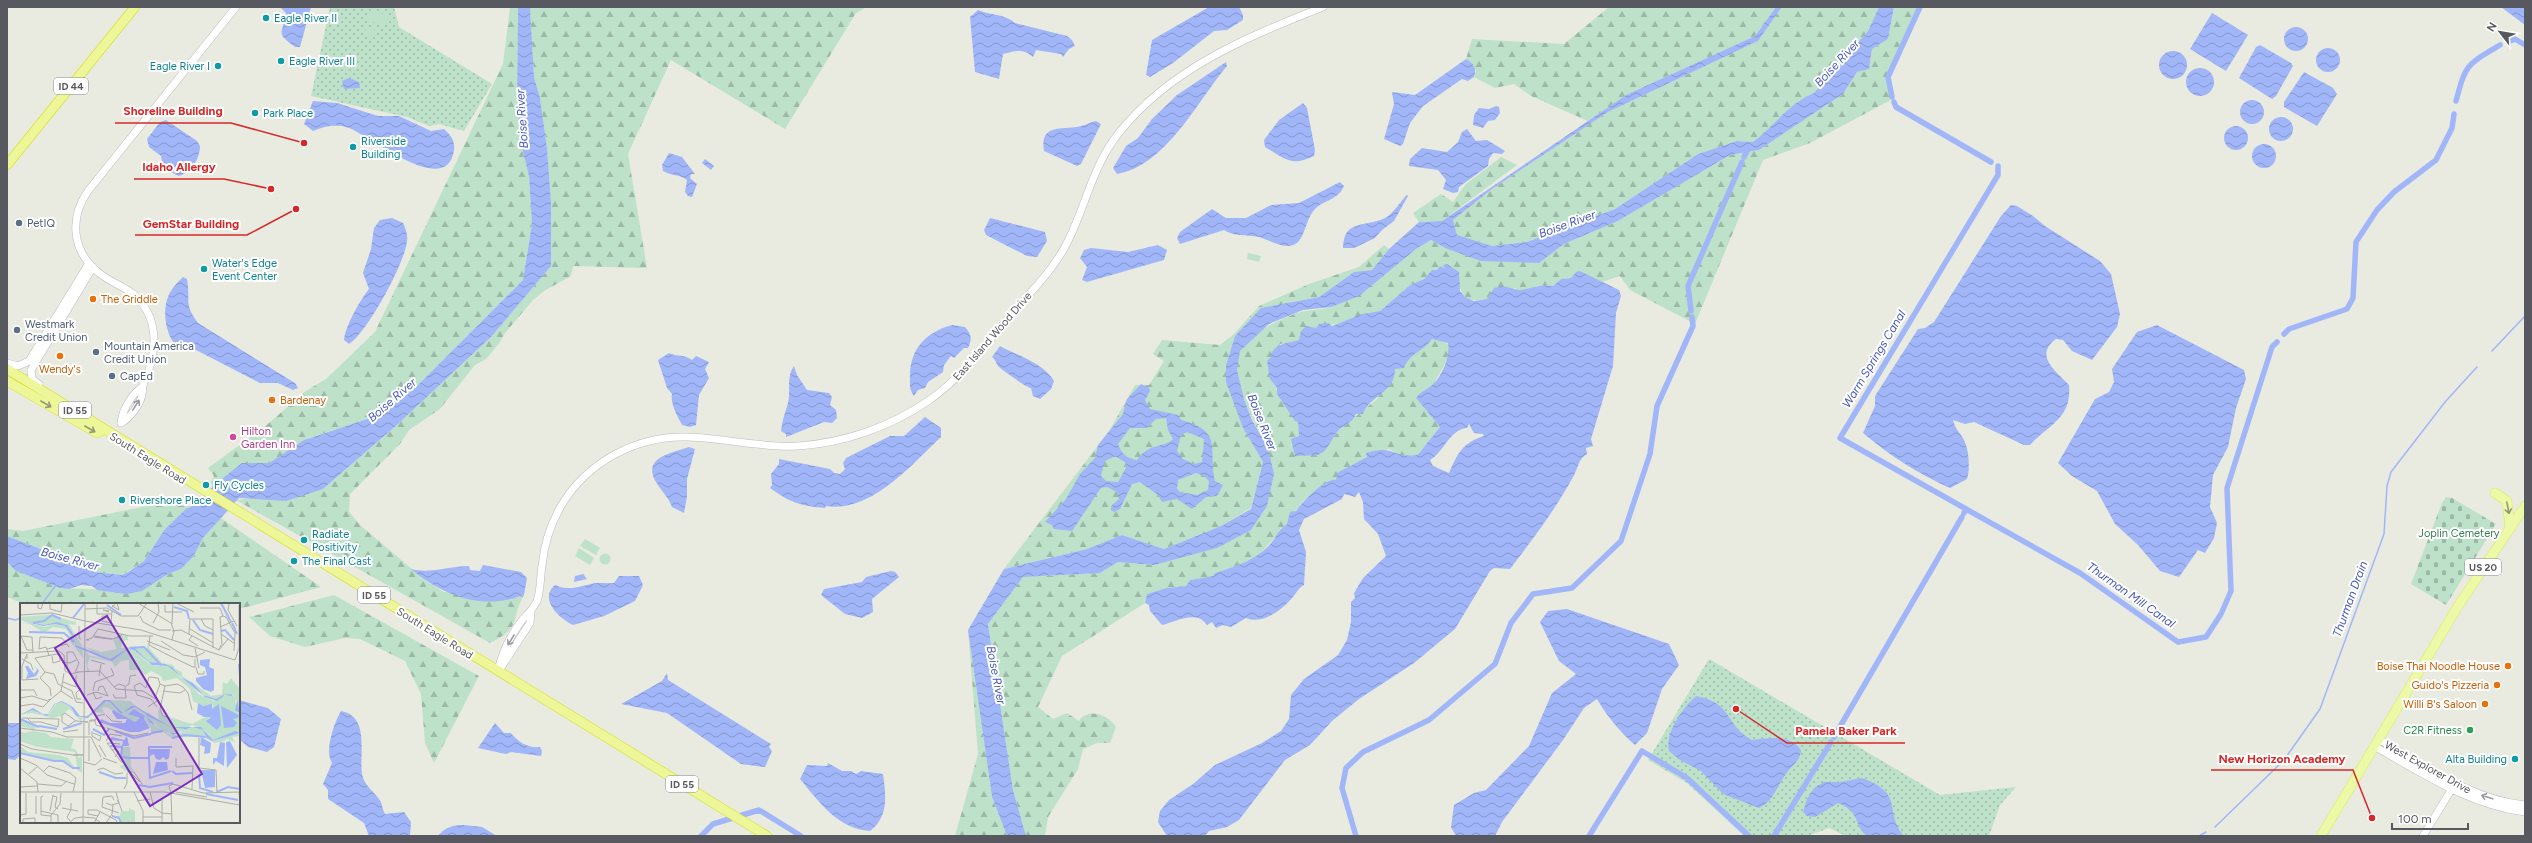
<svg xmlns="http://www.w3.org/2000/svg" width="2532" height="843" font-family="Figtree,sans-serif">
	<defs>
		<pattern id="forest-firs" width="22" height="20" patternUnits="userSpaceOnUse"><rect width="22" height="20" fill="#bde1c9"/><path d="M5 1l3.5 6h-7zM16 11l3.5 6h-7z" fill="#9cb9a7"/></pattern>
		<pattern id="cemetery-stones" width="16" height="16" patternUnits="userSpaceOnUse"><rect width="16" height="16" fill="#bde1c9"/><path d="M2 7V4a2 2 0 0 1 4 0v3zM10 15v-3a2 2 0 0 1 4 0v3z" fill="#9cb9a7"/></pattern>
		<pattern id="park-dots" width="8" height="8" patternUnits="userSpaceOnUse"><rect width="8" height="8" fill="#bde1c9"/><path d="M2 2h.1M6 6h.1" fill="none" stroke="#9cb9a7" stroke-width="1.8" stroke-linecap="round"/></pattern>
		<pattern id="water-waves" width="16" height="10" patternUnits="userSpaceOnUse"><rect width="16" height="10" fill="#a1b6f9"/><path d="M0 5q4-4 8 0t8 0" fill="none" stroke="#8697cd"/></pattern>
	</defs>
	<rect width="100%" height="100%" fill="#e9ebe0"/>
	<!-- forest -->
	<path fill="url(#forest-firs)" d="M510,7h8l-1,90 5,51 7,28 3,48 -9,56 -110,110 -46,29 -58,19 -40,25h-18l-38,23 -3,-2 4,-8 -6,-8 54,-39 44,-38 20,-12 49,-47 128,-268z
		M530,7h337l-11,6 -71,116 -114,-69 -43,94 19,114 -74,-2 -2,10 -27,15 -11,9 -28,33 -5,9 -14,17 -11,6 -35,44 -31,21 -9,14 -50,50 -1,18 11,13 66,56 18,11 73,6 7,-3c-14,24 -1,32 -34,48l-254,-143 87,-11 75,-65 94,-88 59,-70v-64l-4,-54 -7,-50 -6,-21z
		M1609,7h167l-21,29 -129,59 -38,26 -57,-25 -17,-12 -19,4 -21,-11 2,-6 -10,-12 6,-20 92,5z
		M1782,7h97l-11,24 -54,62c-24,9 -41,34 -61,49l-16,-1 -39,13 -83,55 -88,33 -35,4 -35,-10 -4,-16 39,-31 116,-77 150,-71z
		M1894,7h26l-32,70 4,20 -3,4 -79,42 -47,17 -68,164 -65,-34 -10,-14 -18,6 -26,-10 -5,6 -10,1 -8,7 -9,-1 -24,5 -5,-2h-21l-6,11c-33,5 -23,-9 -35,-30l-21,1 -8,9 -14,6 -30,26 -18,3 -12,7 -34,7 -14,6 -3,6 -19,4 -8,13 -5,4c4,21 16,45 31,60l1,15 -4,2 25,17 19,-25 38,-31 18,-30 39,-31 14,6 1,9 -5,13 -10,17 -18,15 24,29 -23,28 -14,2 -14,-8 -28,11 -25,20 -18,8 -16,14 -11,14 -4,8 -7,5 -3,6 -18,20 -15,9 -29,9 -2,3 -23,4 -4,6 -20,2 -19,6 -2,9 -83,53 -24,51 15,12 14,-6 12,8c9,-14 30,-6 37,6l-6,16h-13l-14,6 -5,20 -30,48 -3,19h-19l-13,-46 -25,-166 35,-47 77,-4 18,-11 36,3 30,-9 67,-26 17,-82c-12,-21 -41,-73 -28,-97 9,-18 39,-31 57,-38 11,-4 25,-2 36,-7 34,-19 64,-47 98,-66l14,8 94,15 25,-19 54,-23 112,-66 29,-5 84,-56 14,-22 12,-3 3,-20 16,-10z
		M1501,157l16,8 -75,56 -23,1 -6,-9 28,-19 12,8 12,-17z
		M1384,245l5,4 -17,21 -18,2 -35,25 -28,5 -56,34 -9,29 17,63 20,34 -12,46 -30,18 -57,23 -42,-14 -35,14 -83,20 105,-138 26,-46h14l15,-24 -11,-7 9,-14 58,5 14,-11 25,-28 50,-22 50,-17z
		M172,499l11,7h7l-25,23 -21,32 -22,14 -27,-3 -13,-9 -18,-2 -5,-5 -52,-20v-7l16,2 144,-29z
		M221,518l100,69 -82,22v-5h-215l-17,-7v-35l9,9 44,17 82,3 26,-17 13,-5 12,-12 10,-19z
		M334,595l145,81 -45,87 -9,-20 -4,-49 -16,-33 -45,-22 -15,-1 -40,9 -35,-11 -21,-19z
		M968,630l24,167 15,39h-52l23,-82z"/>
	<!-- cemetery -->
	<path fill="url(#cemetery-stones)" d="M2446,497l6,1 44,26 -50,81 -35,-21 31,-81z"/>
	<!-- park -->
	<path fill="url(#park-dots)" d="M330,7h64l5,20 93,57 -28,47 -25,-7 -10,2 -22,-9 -96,-21z
		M1709,659l231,136 76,-8 -16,18 -11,31h-143l-17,-8 -22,8h-63l-57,-53 -39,-23z"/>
	<!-- garden -->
	<path fill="#bde1c9" d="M372,8l16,9 -6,10 -16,-9z
		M364.5 33a5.5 5.5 0 1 1 11 0a5.5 5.5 0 1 1-11 0Z
		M1248,253l13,3 -2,6 -12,-3z
		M585,539l15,9 -4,7 -16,-9z
		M579,548l15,10 -4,7 -15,-9z
		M599.5 559a5.5 5.5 0 1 1 11 0a5.5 5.5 0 1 1-11 0Z"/>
	<!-- water -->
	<path fill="url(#water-waves)" fill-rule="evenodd" d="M280,7h31l-11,40h-5c-22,-16 -11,-14 -9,-34z
		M518,7h12l4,70 6,21 7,50 4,54v64l-59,70 -94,88 -75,65 -37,12 -47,-3 -36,40 -10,19 -12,12 -13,5 -26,17 -16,3 -29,-4 -5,-4 -11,-1 -12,4 -9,-1 -44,-17 -9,-9v-26l52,20 5,5 18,2 13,9 27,3 6,-3 16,-11 21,-32 21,-20 12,-6 15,-17 29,-23h27l35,-23 63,-21 46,-29 110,-110 9,-56 -3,-48 -7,-28 -5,-51z
		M1209,7h30l4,8v5l-16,10 -13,1 -41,32 -23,14 -4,-2 6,-35z
		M1776,7h6l-24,34 -150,71 -116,77 -39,31 4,15 35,11 35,-4 88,-33 83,-55 39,-13 16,1c20,-15 37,-40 61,-49l54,-62 11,-24h15l-6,32 -16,10 -3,20 -12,3 -14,22 -84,56 -29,5 -112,66 -54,23 -25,19 -58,-2 -36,-13 -14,-8 -15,9 -57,47 -28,11 -28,3 -34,14 -29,27 -3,19 7,29 8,21 16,28 6,26 -7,32 -16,24 -34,18 -63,17 -36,-3 -18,11 -77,4 -35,47 25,166 13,46h-19l-15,-39 -24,-167 36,-61 83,-20 35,-14 42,14 57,-23 30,-17 12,-47 -20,-34 -17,-46v-17l9,-29 26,-28 58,-11 35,-25 18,-2 17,-21 30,-27 23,-1 184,-126 129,-59z
		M2501,7h24v18z
		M978,10c12,5 27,4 37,13l52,13 5,4 3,6 -6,3 -6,8 -2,-3 -25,-4 -3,7c-10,-9 -18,-6 -30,-3l-4,25 -24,-7 -5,-55z
		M2212,13l36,22 -22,36 -36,-22z
		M2284 39a12 12 0 1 1 24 0a12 12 0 1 1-24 0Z
		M2260,45l31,18 2,3 -17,30 -4,3 -33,-21 17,-31z
		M2316 60a12 12 0 1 1 24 0a12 12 0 1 1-24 0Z
		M2159 65a14 14 0 1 1 28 0a14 14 0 1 1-28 0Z
		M1466,59c8,5 11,9 8,18l-6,4 -6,-2 -39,27 -13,17 -7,21 -3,2 -16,-7 10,-35 -2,-12 23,3z
		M1226,62l1,4c-29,34 -61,100 -110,108l-4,-6 13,-22 12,-8 14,-19 25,-24z
		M2186 82a14 14 0 1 1 28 0a14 14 0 1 1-28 0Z
		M2304,72l29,16 4,6 -20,32 -33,-19v-5z
		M349,78l10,4 1,6 -16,1 -2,-8z
		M2240 112a12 12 0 1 1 24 0a12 12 0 1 1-24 0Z
		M313,101l24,2 41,13h21l32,15 13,-2c7,7 11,11 10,21 -7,50 -85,-15 -105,-22 -13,-5 -23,-2 -36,3l-9,-7z
		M1303,103l4,5 8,42 -1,6c-23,11 -29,3 -49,-9l-1,-7 15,-20z
		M1496,106l3,1 1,6 -5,7 -7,1 -5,7 -10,-3 1,-10 5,-7 10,1z
		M2269 129a12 12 0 1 1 24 0a12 12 0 1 1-24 0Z
		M166,120l31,21 3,5c0,13 -9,26 -21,30 -11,-5 -17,-8 -18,-20l-12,-9 -2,-8 13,-17z
		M1096,121l5,3 -20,40 -4,2 -33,-15c-5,-29 20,-20 37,-25 5,-1 10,-4 15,-5z
		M2224 138a12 12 0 1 1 24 0a12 12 0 1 1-24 0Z
		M1467,129l9,12 11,-1 18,11 -3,3 -9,-1 -4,6 -1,7 -29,21 -1,5 -5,1 -10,-4 3,-9 -8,-10 -29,-4 1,-7 12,-11 25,4 11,-10 4,-10z
		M2252 156a12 12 0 1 1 24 0a12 12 0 1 1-24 0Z
		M669,153l13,4 13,17h-4l-1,4 7,6 -5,13 -4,-1 -3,-4 2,-12c-8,-6 -15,-4 -24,-9l-1,-6z
		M705,159l9,7 -3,4 -9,-7z
		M1340,182l4,4c-5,13 -19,14 -28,22 -9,8 -10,24 -17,33 -10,12 -29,-1 -40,-4 -13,-3 -24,0 -35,-7l-44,14 -3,-6 3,-6 32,-23 14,9h20l25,-13 28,-2z
		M1407,195l1,1 -14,25 -12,9 -7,8 -21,10h-11c1,-29 20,-20 42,-30 8,-4 15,-16 22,-23z
		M2011,205l6,1 16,10 12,10 55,35 11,13 9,40 -3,13 -25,33 -20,-9 -9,-11 -7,-1c-23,17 1,33 13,46 3,33 -19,39 -39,60h-6l-50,-23 -9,2 -12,-4c2,10 10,15 13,25 3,9 4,25 1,34l-17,9c-32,-14 -61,-33 -87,-55l12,-27v-10l43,-67 7,-1 9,-6 67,-106z
		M392,218l11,5c3,6 5,13 4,18 -2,22 -40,92 -58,103l-5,-4c1,-13 16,-40 25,-51l-6,-16 8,-24 3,-21 6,-8z
		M990,218l55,14 2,9 -10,16 -10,-1 -41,-21 -2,-5z
		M1158,245l9,5 -3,10 -77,22 -5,-2 5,-13 -7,-9 4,-8 7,-2 37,4z
		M1447,264l12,8 1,19 5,6 9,4 13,-2 7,-11 8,-2 18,4 24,-5 9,1 8,-7 10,-1 5,-6 4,-1 39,19 2,6 -5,17 -3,53 -22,73 2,7 -7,2 1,6c-9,5 -9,15 -14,23 -18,33 -40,62 -63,92l-16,-1 -4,3 -35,58 -41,34 -55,36 -27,22 -22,24 -25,15 -46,60 -12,7 -18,4 -4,5h-38l-9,-14 2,-11 9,-11 24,-16 22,-19 47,-22 19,-12 8,-12 2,-24 13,-16 34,-24 9,-15 4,-18v-20l4,-4 -1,-5 9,-15 23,-22 -8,-22 -14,-15 -1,-17 -4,-10 -4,5 -11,-3 -2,5 -38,20 -5,11 7,22 -2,33c-6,3 -8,9 -12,13 -11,13 -31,27 -46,20l-15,9 -8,-2 -7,3 -4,-6 -5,3c-10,-16 -32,-3 -45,0l-12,-14 -1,-6 -4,-2 2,-9 19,-6 20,-2 4,-6 23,-4 2,-3c22,-7 42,-13 57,-31 5,-7 7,-13 15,-18l3,-12 6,-1c5,-8 30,-34 40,-31l1,-7 30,-16 -1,-4c28,-9 26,5 51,2l2,-2 21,-26 -24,-29c4,-6 12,-9 17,-14 10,-9 17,-28 15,-41l-16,-4c-8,12 -22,14 -28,29l-9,1c0,24 -26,27 -32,45h-7c-3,8 -10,10 -16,15 -8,7 -11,22 -22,26l-23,1 -4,-17 8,-3 -1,-14 -3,-1 -18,-27v-6l-7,-9 -3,-18 4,-4v-3c6,-11 16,-11 28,-14l2,-9 5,-5 10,2 3,-4 9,-1 4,3 30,-12 18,-3 30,-26 14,-6 8,-9h5l3,-4 5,2 -2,-3zM1469,424l5,9 9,1 1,2c-22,7 -26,17 -35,37l-16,-7 -3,-6c14,-8 19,-30 37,-32z
		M183,277l4,2c4,23 -4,23 11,44l97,60 3,5 -5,2 -15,-7h-18l-64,-33c-27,8 -36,-34 -28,-53 3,-8 9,-14 15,-20z
		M952,325l13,2c7,8 7,12 3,21h-4l-10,10 -3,-2 -7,9 -1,7 -15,10 -3,6 -7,2 -4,6c-5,-7 -4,-12 -4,-20 0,-27 16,-44 42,-51z
		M2157,325l87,45 2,9 -10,29 -8,39 -15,28 -3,32 7,16 -3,15 -9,15 -7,-3 -19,27 -19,-6 -22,-26 -23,-21 -18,-33 -25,-15 -14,-13 37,-64 14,-7 5,-10 -2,-13 25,-37z
		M1000,346c16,9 44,17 54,35l-3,8 -11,10 -7,-3 -2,-8c-4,0 -27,-17 -32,-21 -3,-3 -3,-7 -7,-10z
		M669,353c8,4 15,1 23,7l4,-4 13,6 -4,7 4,9 -10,17 -3,30 -6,2 -8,-2c-4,-8 -12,-21 -10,-31l-5,-6 -9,-28z
		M794,366l3,9 10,15 22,3 3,4 -2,8 6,5 1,8 -5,5 -8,-1 -38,15v-3l-5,-3c1,-10 4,-18 7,-28 3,-13 -2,-26 6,-37z
		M1141,384l8,4 1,3 -5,9 5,9 28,6 3,5c43,11 27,28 34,61l8,4 -6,11 -11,1 -14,12 -15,-10 -15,3 -4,-7 -18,-13 -8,2 -12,25 -6,3 -3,-2v-4l8,-7 -2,-7 -10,-5 -6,1 -29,43 -18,-2 -2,-4 -7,-3 21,-23 14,-25 15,-16 3,-13 25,-31 4,-15zM1166,418l2,12 5,9c-8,9 -24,3 -36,21 -11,-2 -15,-6 -19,-16l12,-16h17l9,-9zM1187,432l17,7 -2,23 -8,2 -11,-5 -6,-8 4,-16zM1115,456l11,7v5l-8,14 -12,-1 -5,-5 4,-15zM1196,473l8,3 5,5 -1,9 -11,5 -17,-3 -3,-3 1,-9z
		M925,417l16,11v9c-31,29 -70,76 -115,69l-1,2c-25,-2 -36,-6 -55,-20l2,-3 -1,-11 8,-10v-5l51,10 4,4 6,1 5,-5 -2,-6 3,-5 44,-22h14z
		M689,447l6,2 -8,30v18l-3,16 -12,-6c-3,-8 -7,-12 -12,-19 -22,-29 7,-34 29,-41z
		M483,565l38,7 6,6 -3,17c-41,16 -81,1 -113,-26 18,5 39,-3 58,-3l1,4 10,1z
		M891,571l4,1 4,5 -27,22 1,13 -11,6 -17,-4 -24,-19 3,-6 38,-7 4,-5z
		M583,574l4,5 -13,3 1,-6z
		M619,576h20l4,9 -8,16 -31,15 -31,9c-13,-6 -35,-26 -18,-40 14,6 22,2 36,-1 7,-2 16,0 23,-1z
		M1567,609l102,35 10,21 -17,24 -15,44 -12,12c-16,-14 -28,-29 -38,-46l-13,9 -21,32 -61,82 -7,14h-39l-5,-9 3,-22 20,-12 12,-3 43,-44 23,-53 24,-19 -17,-13 -19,-39 8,-11z
		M667,673l1,7 103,64 -2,3 3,4 -7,16 -24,-3 -74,-51 -46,-9 41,-23z
		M1696,696c38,7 28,29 56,44 17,-2 38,-6 49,10 -1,12 -9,15 -15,24 -10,13 -12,27 -27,34l-36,-14 -22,-23 -21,-11 -11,-9c-4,-19 13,-42 27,-55z
		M239,700l29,8 13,11 -7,28 -7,5 -19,-5 -9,-8z
		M341,711c29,5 18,43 21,63 2,12 14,19 19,28 1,4 2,8 4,12l19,-2 7,10 -1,14h-41l-5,-13 -36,-24v-9l-5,-6 9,-21c-8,-12 2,-40 9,-52z
		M7,723h14v32l-6,5 -8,-1z
		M495,723l9,10h7c8,10 17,15 29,14l2,4 -1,5 -30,-4 -5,2 -28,-6z
		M828,763l14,8h9l5,3 5,-3 22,3c3,22 6,42 -13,57 -32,-2 -51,-29 -70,-52l7,-14 20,1z
		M1862,778c44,16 21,33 42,58h-37c-14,-11 -6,-24 -29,-33l-23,14 -8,-1 -4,-4 4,-13 7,-11 10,-6h16z
		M464,825l18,2 15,9h-59c7,-9 15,-11 26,-11z"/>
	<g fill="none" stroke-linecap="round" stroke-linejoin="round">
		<!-- stream -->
		<path stroke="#a1b6f9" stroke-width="1.5" d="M2492,351l33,-35
			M42,604l14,-19
			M7,618l8,2 6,-2
			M2215,827l69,-67 36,-51 64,-175 3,-48 4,-14 54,-70 32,-35
			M2199,836l7,-4"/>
		<!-- canal -->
		<path stroke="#a1b6f9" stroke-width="5.5" d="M2508,42l7,-3 10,6
			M1892,97l-4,-20 32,-70
			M2456,101c10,-37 10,-36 44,-56
			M1894,102l2,5 95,55
			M1744,157l5,-10
			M1691,311l-3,-25 54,-124
			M2284,334l5,-5 58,-20 6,-11 3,-56 21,-32 17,-18 42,-32 16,-32 2,-14
			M1966,509l-126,-71 158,-263v-9
			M1964,513l2,-4 114,64 98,69 28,-5 15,-23 10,-23 -4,-103 45,-141 5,-5
			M1834,737l128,-220
			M701,836l12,-12 46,-14 42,26
			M1356,836l-14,-48 4,-20 17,-16 66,-32 66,-56 16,-41 22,-29 39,-6 49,-47 29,-87 7,-48 36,-80 -1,-9
			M1589,836l53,-85 45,27 62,58
			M1774,836l57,-94"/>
		<defs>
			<path id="tertiary" d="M7,363l11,3 11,-5 60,-98
				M39,384l-7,-5 -1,-9 62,-103
				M142,387c-10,7 -20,23 -21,36 8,-4 20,-19 21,-29 1,-4 0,-7 2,-12 14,-30 16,-66 -12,-89 -11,-8 -24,-12 -34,-21 -26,-21 -29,-54 -10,-81l148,-184
				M500,669l30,-46 1,-11
				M498,671c4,-18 13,-37 25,-52 6,-6 10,-10 14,-18 4,-11 3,-23 5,-35 2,-21 8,-41 19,-60 26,-44 76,-71 127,-69 37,1 73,11 110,9 46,-3 92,-19 130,-45 35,-24 58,-57 85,-88 20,-24 43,-46 56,-74 17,-35 24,-73 49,-105 52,-66 129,-97 205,-127
				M2378,739c46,26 93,61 147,66
				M2374,746c48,27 95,59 151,66
				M2423,836l30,-49"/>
			<path id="primary" d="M2495,493l12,8 3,28
				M2321,836l137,-230 67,-100"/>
			<path id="trunk" d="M7,165l128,-158
				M7,369l760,467
				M7,381l90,52 7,-3"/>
		</defs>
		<!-- tertiary casing -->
		<use href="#tertiary" stroke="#babac1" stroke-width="8"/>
		<!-- primary casing -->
		<use href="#primary" stroke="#e1e75c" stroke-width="10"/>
		<!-- trunk casing -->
		<use href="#trunk" stroke="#d9dc0e" stroke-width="10"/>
		<!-- tertiary -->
		<use href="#tertiary" stroke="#fff" stroke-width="7"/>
		<!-- primary -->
		<use href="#primary" stroke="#ecf9a6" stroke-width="9"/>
		<!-- trunk -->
		<use href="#trunk" stroke="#edf799" stroke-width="9"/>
	</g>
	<!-- one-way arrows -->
	<defs><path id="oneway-shaft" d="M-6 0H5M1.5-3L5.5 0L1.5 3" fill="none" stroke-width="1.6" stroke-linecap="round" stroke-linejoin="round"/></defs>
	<g stroke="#949877">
		<use href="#oneway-shaft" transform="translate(46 404) rotate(30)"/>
		<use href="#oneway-shaft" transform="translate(90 429) rotate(30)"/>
	</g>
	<g stroke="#9b9ba0">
		<use href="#oneway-shaft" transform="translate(136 405) rotate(-58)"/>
		<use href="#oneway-shaft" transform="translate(511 640) rotate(121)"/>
		<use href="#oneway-shaft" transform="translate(2487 797) rotate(-162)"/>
	</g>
	<use stroke="#93997c" href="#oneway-shaft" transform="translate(2508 508) rotate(79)"/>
	<!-- markers -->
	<g fill="#0f9aa8" stroke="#fff" stroke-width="1.5">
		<circle cx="266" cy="18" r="4"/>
		<circle cx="281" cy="61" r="4"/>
		<circle cx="218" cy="66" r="4"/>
		<circle cx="255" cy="113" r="4"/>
		<circle cx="353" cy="147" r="4"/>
		<circle cx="204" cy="269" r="4"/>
		<circle cx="206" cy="485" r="4"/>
		<circle cx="122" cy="500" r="4"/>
		<circle cx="304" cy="540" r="4"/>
		<circle cx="294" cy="561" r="4"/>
		<circle cx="2515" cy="759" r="4"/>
	</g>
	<g fill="#5c6f8a" stroke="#fff" stroke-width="1.5">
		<circle cx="19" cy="223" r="4"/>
		<circle cx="17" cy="330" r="4"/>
		<circle cx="96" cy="352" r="4"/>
		<circle cx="112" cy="376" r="4"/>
	</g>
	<g fill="#e8710a" stroke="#fff" stroke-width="1.5">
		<circle cx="93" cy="299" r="4"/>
		<circle cx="60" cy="356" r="4"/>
		<circle cx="272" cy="400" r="4"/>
		<circle cx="2508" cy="666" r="4"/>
		<circle cx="2497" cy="685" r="4"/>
		<circle cx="2485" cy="704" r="4"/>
	</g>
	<circle fill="#d1479c" stroke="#fff" stroke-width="1.5" cx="233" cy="437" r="4"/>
	<circle fill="#2e9e5b" stroke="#fff" stroke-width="1.5" cx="2470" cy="730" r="4"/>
	<g text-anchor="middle" stroke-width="4" stroke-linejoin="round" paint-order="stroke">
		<!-- shield labels -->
		<g fill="#fff" stroke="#8a8b90" stroke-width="1">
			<rect x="54" y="78" width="34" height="16" rx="3"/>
			<rect x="59" y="402" width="32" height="16" rx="3"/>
			<rect x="2465" y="559" width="36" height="16" rx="3"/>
			<rect x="358" y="587" width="32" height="16" rx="3"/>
			<rect x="666" y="776" width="32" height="16" rx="3"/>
		</g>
		<g font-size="10" font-weight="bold" fill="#585960">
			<text x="71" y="90">ID 44</text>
			<text x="75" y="414">ID 55</text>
			<text x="2483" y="571">US 20</text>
			<text x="374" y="599">ID 55</text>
			<text x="682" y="788">ID 55</text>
		</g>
		<!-- culture labels -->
		<g font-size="11" fill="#0d838f" stroke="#fff" text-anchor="start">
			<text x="274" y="22">Eagle River II</text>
			<text x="289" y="65">Eagle River III</text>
			<text x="210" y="70" text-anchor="end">Eagle River I</text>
			<text x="263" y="117">Park Place</text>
			<text x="361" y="145">Riverside<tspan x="361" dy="13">Building</tspan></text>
			<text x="212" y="267">Water's Edge<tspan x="212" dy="13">Event Center</tspan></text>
			<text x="214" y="489">Fly Cycles</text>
			<text x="130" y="504">Rivershore Place</text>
			<text x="312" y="538">Radiate<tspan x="312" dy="13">Positivity</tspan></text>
			<text x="302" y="565">The Final Cast</text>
			<text x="2507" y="763" text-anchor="end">Alta Building</text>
		</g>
		<!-- service labels -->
		<g font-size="11" fill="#4e5e75" stroke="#fff" text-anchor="start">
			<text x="27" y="227">PetIQ</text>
			<text x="25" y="328">Westmark<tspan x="25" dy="13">Credit Union</tspan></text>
			<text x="104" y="350">Mountain America<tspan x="104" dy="13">Credit Union</tspan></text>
			<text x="120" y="380">CapEd</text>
		</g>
		<!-- food labels -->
		<g font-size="11" fill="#c56008" stroke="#fff" text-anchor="end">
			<text x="101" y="303" text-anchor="start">The Griddle</text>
			<text x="60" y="373" text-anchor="middle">Wendy's</text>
			<text x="280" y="404" text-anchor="start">Bardenay</text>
			<text x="2500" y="670">Boise Thai Noodle House</text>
			<text x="2489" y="689">Guido's Pizzeria</text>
			<text x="2477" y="708">Willi B's Saloon</text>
		</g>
		<!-- street labels -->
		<g font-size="11" fill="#585960" stroke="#fff">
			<text transform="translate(992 336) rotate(-49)" y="4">East Island Wood Drive</text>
			<text transform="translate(148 458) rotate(32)" y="4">South Eagle Road</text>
			<text transform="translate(435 633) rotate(32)" y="4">South Eagle Road</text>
			<text transform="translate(2428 767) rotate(29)" y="4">West Explorer Drive</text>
		</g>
		<!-- hotel labels -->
		<g font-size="11" fill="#b23c85" stroke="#fff" text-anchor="start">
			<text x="241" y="435">Hilton<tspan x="241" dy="13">Garden Inn</tspan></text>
		</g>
		<!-- park labels -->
		<g font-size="11" fill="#397e53" stroke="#fff">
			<text x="2459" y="537">Joplin Cemetery</text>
		</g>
		<!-- leisure labels -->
		<g font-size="11" fill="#27864d" stroke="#fff" text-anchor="end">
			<text x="2462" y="734">C2R Fitness</text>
		</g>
		<!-- water labels -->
		<g font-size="12" font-style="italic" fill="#4759b9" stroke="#fff">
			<text transform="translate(1837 63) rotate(-47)" y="4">Boise River</text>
			<text transform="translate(522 119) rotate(-94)" y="4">Boise River</text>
			<text transform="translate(1567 224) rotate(-20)" y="4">Boise River</text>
			<text transform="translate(1874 359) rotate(-59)" y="4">Warm Springs Canal</text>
			<text transform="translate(392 400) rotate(-41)" y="4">Boise River</text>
			<text transform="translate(1262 422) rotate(68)" y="4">Boise River</text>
			<text transform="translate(70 559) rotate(15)" y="4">Boise River</text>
			<text transform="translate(2131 595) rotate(35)" y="4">Thurman Mill Canal</text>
			<text transform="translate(2350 599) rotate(-70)" y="4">Thurman Drain</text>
			<text transform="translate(996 675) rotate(79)" y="4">Boise River</text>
		</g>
	</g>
	<!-- overview -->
	<g transform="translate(20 603)">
		<rect width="220" height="220" fill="#e9ebe0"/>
		<path d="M0,117l18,6 -6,5 14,2 5,4 23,2 -3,9 5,2 2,4v4l4,-2v17l-18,-12 -8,1 -36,-9v-7l8,6 31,3 9,3 6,9h3l-2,-15 -38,-5 -17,-6v-10l5,2 7,-2v-2l-12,-3z" fill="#bde1c9"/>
		<path d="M28,12l28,7 -1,3 -6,-1 14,23 -7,-2 -6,-17 -3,-3 -10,-3 -13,3 -24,-5v-3zM0,19l10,1 14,4 11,-3 10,2 8,11 2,9 8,3v9l-13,-17v-6l-4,-6 -13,-2 -9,6 -14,-9zM128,39l1,6 13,15 11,2 2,4 7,3v4l8,5 -9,-4 -12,-11 11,11 12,7 6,10 16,7 14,-7 7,4 2,15 3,1v18l-27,8 -8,-10 -13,-5 -17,9 -11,-3 -14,-11 -3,-8 12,8 -1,-9 2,-2 3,6 29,9 19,-10 2,-9 -10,1 -10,-5 -3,-12 -13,-11 -14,3 -2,-5 -10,-5 -6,4 -6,-5h-10v-10l-8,1 -6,6 -3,-5 -22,-5 -3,9 3,5 -3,1 -2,-22 4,5 22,6 17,-12 6,1 14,13 7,3h13l-19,-4 -15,-15 -7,2 -17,10 -11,-2 -13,-10 15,5 32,-6 14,2zM211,75l8,10 1,24 -2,-10 -5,-7h-10l-7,4 -8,-2 -10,-6 -5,-8 18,13 11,-2 1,-12 4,2zM90,97l20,1 14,11 -11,-6 -10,7zM86,98l4,1 11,12 14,-7 11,7 3,8 22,13h5l16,-8 11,3 9,11 25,-8 3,3 -8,1 3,5 -9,-3 -1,2 -10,2 -13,-7 -30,2 -9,-6 -12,2v-6l-7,-9 1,-3 -11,-7 -5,4 11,6 -5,3 -29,-15 -4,1 2,5 -8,-1 -7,5 -3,2 -2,-1zM42,99l9,5 5,9 7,2 -2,3 -5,-5 -4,-5 -3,-2 -8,7 -9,2 -20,-5 -12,2 12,-5 11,5 6,-1 7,-10z" fill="#bde1c9"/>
		<path d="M104,32l4,1v4l-6,1 -1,9h-4l-4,-11zM102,144h8l1,20 3,4h-9l-6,-5 6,-2 -4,-7zM109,205l6,3v11l7,1h-23v-5l-7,-2h8l1,-5h8z" fill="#bde1c9"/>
		<path d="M0,17l24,5 13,-3 10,3 5,7 4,13 34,14 17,-10 7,-2 15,15 16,2 7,3 9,10 12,6 10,12 13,4 7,-4 8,-1 7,8 2,12 -5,-4 2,-9 -5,-5 -7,-1 -8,6 -12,-4 -37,-31 -16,-1 -18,-15 -6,-1 -16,12 -7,-2 -29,-12 -3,-10 -8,-11 -10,-2 -12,2zM190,56l-1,8 5,2v21l-3,2 -8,-3 -7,-8v-3l11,-3 -2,-8 -5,-2v-5zM5,63h3l6,8 3,-4 -2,-4 4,5 -3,5 -10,3 2,-6zM84,97h6l13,13 8,-7h4l36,21h30l12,13 22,-9 5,2 -28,8 -5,-3 -4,-8 -11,-3 -19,8 -24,-13 -3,-8 -11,-7 -14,7 -11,-12 -4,-1 -18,17 -12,-2 -5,-9 -9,-5 -7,2 -8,12 -15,-6 -12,5 13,-7 10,6h5l6,-10 8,-3 11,6 7,9h8zM127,113l24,11 14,2 -7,4h-8l-15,-8zM178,100l5,3 9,-2v5l7,-5 2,21 -4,5 -11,-9 6,-4h-8l-7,-4zM201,103l18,9 -1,3 -5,1 4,4 -3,4 -10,1zM114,106l11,7 -1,3 6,9 -11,4h-10l-30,-10 2,-3 9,4h15l2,-4h-10l-5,-7 1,-2 22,12 5,-4 -12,-4zM107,133l2,10h-7l1,-5 -14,-1 3,-3 12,3zM181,134l10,6 -1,10 -6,1 1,-7 -5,-2zM210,138l7,14 -10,13 -1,-26zM200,139l5,1 -1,23 -8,-5 -3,4v-7h4zM130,146h20l-1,9 -3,2 -3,-3 -3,3 -4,-1 -2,-5 -4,2zM136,159h11l1,8 -15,4zM181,167h14v17l-10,1z" fill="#a1b6f9" fill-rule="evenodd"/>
		<path fill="none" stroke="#a1b6f9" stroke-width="2" d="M201,0l10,19M87,2l14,10M154,4l13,4 2,8M53,15l11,-14M173,17l7,10 13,4M13,20l11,-2 8,-6 9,4M212,20l5,11M201,28l4,-1 9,10M9,29l35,1 10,9M110,45l14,-1 17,18M219,61l1,12M0,116l19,8M19,123l18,3M43,126l19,-6M73,126l11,6 5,-6M95,128l19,7 17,-4M131,130l12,-2M152,135l13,-3 21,2M90,143l12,1 -1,10 9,1M0,150l34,8h9l10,7h7M110,155h19M129,155l1,20 21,-7M129,155v-11h23M152,168l4,3 16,-1M79,169l17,6h10M179,171l1,14 13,4M119,182l11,2 23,-4M197,189l11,-5 12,2M186,191l32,6M92,213l7,2 2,5"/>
		<path fill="none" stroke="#abada9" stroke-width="1" d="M18,0v5l3,1 2,-6M30,0v6l11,3 1,-9M77,0v11h14M118,0l33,20 3,8 -2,9M156,0l18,9M209,1l-1,6 9,16M95,2l-3,1 7,4 -2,-7M145,2v7h17M180,5h20l3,8M65,6l22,-1 14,8h17l9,-13M89,9l-6,-2 6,1M0,12l32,-2 33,8v-18M89,13h-7v5l9,2 1,-12M120,13l3,6 16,8h12M203,13l3,1 9,16 -1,18M181,16l4,7 8,4M133,20l6,-11 -1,-9M152,21l1,-21M59,23v12l2,1M200,24l14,-6M170,26l23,14M152,28l9,-1 38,20M169,31l1,-15h23v29M201,31l14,10M0,33l12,1 1,16M1,33l6,14h6M130,33l-1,9 19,10 25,12h2v-8M172,33l-3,4 9,6M74,34l16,2h2l-18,-3M92,36l9,-3 2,-2 -6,3M69,37h-3l6,-2 6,-9 32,7h23M127,38l23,9M141,38l22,14 12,2 10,-5M201,42l-2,5 9,-11M202,42l-2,-28 3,-1M175,45l4,20M27,46l20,-5M47,49h6l6,11 -4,10M47,49v16M0,50l39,-2 5,4 1,16 6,3 8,-2M29,52l-3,-8 -7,2 1,-12 22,1 7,9M32,53l1,7 7,-2M15,55l22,-4 3,2v5M15,55l10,14M2,56l9,5 2,6M7,56v-5l-5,12v14l16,-1M71,57l14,4M45,59h-3l8,1 6,-3M176,64l2,7h6v-3M57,69l23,-1 16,18 27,2 16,10M79,73l2,-12M43,79l13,5v-12M140,81l5,2 12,-2 6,3 5,6 4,17M106,83l3,-2 1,-8 6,-1M145,83l-5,23 3,7 4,1M0,87h14l3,6M41,88l12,8M73,88l2,-9 19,-7 -3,-7M143,88l17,2 5,-3M73,89l3,7 6,-2M93,91l2,4h11l-1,-12 -6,-2 -5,3M67,92l9,-3 12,4 -5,-10 -4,1 -1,4M31,93l-1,-8 -10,-10 5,-6 9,2 4,10 14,7 4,11 7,1M0,95l12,-2 16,5M135,95l5,-14M31,96l10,-8 3,-18M61,96h-4l-1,-6 5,-5M0,103l13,-2 10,3 8,-8 -3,1M128,104l10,-7M137,104l-6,-8 -14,-4 -3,-9 6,-3 6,5 3,-11 9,1 2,6M86,112l6,6 10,1M2,115l37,1 -1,8M7,115l4,4h10l17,5M75,117h-4l-2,1h6M75,118l1,4 9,3M75,118l2,-5 8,-2M42,119v-7l3,-2 11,8 12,1h-3M42,119l6,4 7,-5M69,119v13M0,125l32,4 15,5h24l10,20M87,125l27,8 14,-3M72,128v5l8,5M43,129l15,-2M73,130l8,3 -1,4M179,135v30l17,2 1,23M69,136v22M86,138l4,-7 12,2M87,140l15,20M87,140l13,1M0,141l12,5 41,6M79,142l7,12M92,147l4,-1 3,3 -4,5M63,152h-10h10M0,155l16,7 11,10 27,9M83,155l14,5M156,155v9l17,-1 -1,23M64,159l11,3 7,-6M0,165l17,14 1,10M77,167l6,-2 12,6 8,-1M23,169l6,-6 21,7 6,5 -3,14M107,169h7l8,12M111,170l9,9M9,171l9,-8M17,181l24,2 5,-4M0,184l17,-1M104,186l3,-6v-10M0,189h145l75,13M96,189l3,11 -2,-3M114,189l9,19v12M130,189l4,16 8,5 10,1M156,189l31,5M151,190l-2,-7 4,-2 30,9 36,-1 1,9M151,190l1,30M23,193l-2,1v18l10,1M33,193l4,1 -2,10 3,2M83,194l-1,10 17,6M83,194l9,-1 2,4M142,197v23M117,198l13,-2M86,200l5,2 8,-2 3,8M42,205l16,3M21,208l17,4v8M30,208l3,-16M16,211v-18M0,212l6,-1v-21M78,213l-10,-2v-4h9l19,10 1,3M123,214h19M50,218l-3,-4 4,-7v-7M3,220v-4l12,-1v5M31,220v-8l9,-11 1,-11M49,220l6,-5 8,-1 11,1 7,5M63,220l2,-202 56,9 94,30 4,-12v-43M74,220l6,-11M86,220l6,-9 1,-9"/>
		<path fill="#7b2cbf" fill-opacity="0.15" stroke="#7b2cbf" stroke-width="2" d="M87,13l95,158 -52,32 -95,-158z"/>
		<rect width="220" height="220" fill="none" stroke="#585960" stroke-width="2"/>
	</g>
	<!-- callouts -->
	<path fill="none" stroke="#d62828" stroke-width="1.5" d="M304 143L231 123H115M271 189L224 179H134M296 209L247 235H135M1736 709L1787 743H1905M2372 818L2353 770H2211"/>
	<g fill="#d62828" stroke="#fff" stroke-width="1.5">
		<circle cx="304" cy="143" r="4"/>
		<circle cx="271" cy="189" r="4"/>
		<circle cx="296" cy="209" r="4"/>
		<circle cx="1736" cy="709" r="4"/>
		<circle cx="2372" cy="818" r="4"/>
	</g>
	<g font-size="12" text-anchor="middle" font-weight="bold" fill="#d62828" stroke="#fff" stroke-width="4" stroke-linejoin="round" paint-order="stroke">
		<text x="173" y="115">Shoreline Building</text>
		<text x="179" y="171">Idaho Allergy</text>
		<text x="191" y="228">GemStar Building</text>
		<text x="1846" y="735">Pamela Baker Park</text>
		<text x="2282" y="763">New Horizon Academy</text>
	</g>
	<!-- border -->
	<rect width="2532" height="843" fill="none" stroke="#585960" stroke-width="16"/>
	<!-- north arrow -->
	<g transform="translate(2500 32) rotate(301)" stroke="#ffffff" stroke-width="3" paint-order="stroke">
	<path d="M0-3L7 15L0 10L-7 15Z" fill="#585960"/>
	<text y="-6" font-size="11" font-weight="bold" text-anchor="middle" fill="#585960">N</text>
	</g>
	<!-- scale -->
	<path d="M2392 823v6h76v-6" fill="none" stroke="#585960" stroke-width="2"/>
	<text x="2398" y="823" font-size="12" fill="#585960" stroke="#ffffff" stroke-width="3" paint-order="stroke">100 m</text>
</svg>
